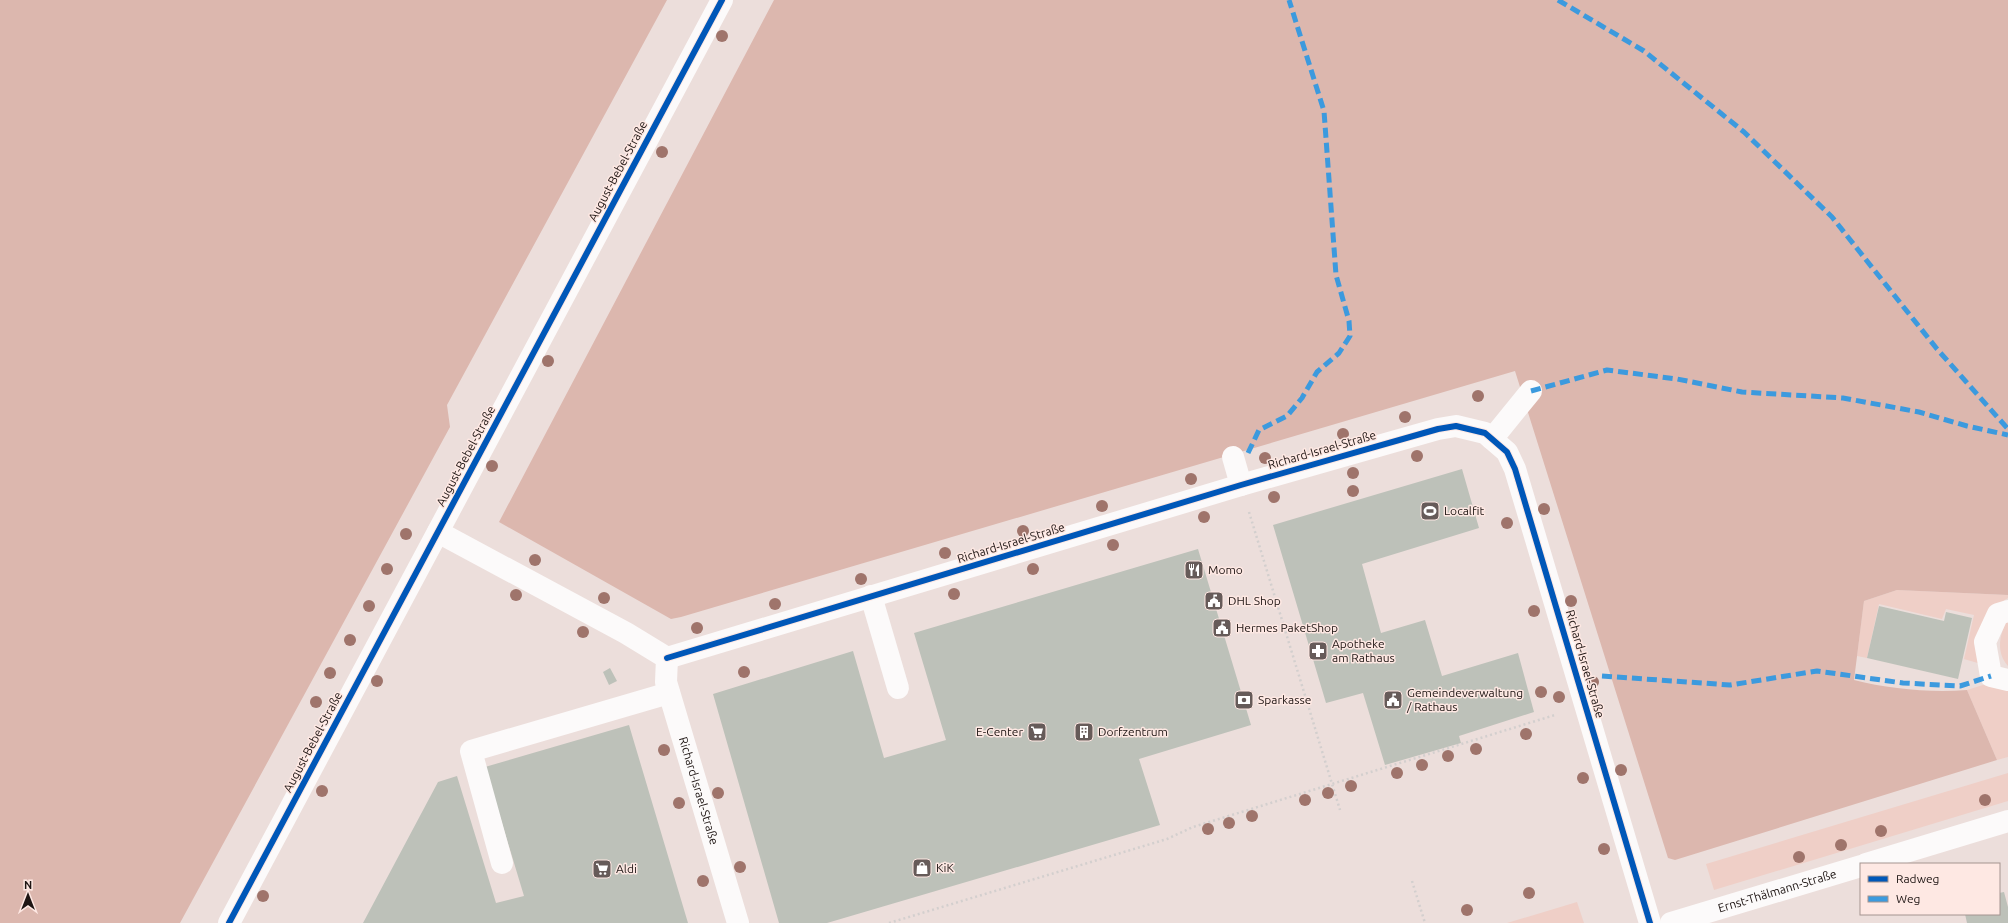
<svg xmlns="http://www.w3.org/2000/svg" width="2008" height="923" font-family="Ubuntu,sans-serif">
	<rect width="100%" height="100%" fill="#ecdedb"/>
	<!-- green -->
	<path fill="#efcfc7" d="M1897,590l111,5v3l-8,5 -19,61 -17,-5 10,-44 -28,-6 -4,10 -63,-15 -12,54 -10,-2 7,-55z
		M2008,618v48c-13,-15 -8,-32 0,-48z
		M1986,684l22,1v72l-11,3 -30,-70z
		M2008,773v28l-294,89 -8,-26z
		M1577,902l7,21h-77z"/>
	<!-- forest -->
	<path fill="#dcb7ae" d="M0,0h667l-220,405 3,22 -270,496h-180z
		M774,0h1234v595l-111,-5 -33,11 -10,79c35,9 77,13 113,10l30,70 -322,100 -7,-2 -153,-487 -834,246 -10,2 -172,-97z"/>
	<!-- building -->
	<path fill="#bdc1b9" d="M1462,469l17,59 -117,36 19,69 44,-13 17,56 76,-23 16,59 -75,24 2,7 -76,22 -22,-72 -37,10 -53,-178z
		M1198,549l53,176 -112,34 21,66 -333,98h-48l-66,-229 140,-43 31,107 62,-18 -32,-107z
		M1879,606l65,15 2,-9 26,6 -14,61 -91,-21z
		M610,668l7,13 -8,4 -6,-13z
		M629,725l59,198h-325l75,-141 19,-6 39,127 28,-7 -39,-129z
		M2004,892l4,15v16h-41l-2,-9h34v-21z"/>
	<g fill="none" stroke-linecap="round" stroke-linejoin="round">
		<!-- path -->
		<path stroke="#d3cfce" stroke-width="2.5" stroke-dasharray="2 3" stroke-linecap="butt" d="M1249,512l91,298
			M1412,881l13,42
			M889,923l278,-84 26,-12 362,-112"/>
		<!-- minor -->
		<g stroke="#fcfafa" stroke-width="22">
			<path d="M1492,439l39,-48"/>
			<path d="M1233,457l8,28"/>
			<path id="s1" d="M438,532l188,101 41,25 -1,24 72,241"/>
			<path d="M871,596l27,92"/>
			<path d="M2008,611l-10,3 -13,28 6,34 17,4"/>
			<path d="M667,658l574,-173 197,-56 18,-3 29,7 22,19 8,17 135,454"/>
			<path d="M502,863l-31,-112 198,-58"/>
			<path d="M1866,864l142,-43"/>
			<path d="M229,923l493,-923"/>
			<path id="s2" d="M1671,923l190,-57"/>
		</g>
		<!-- quiet -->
		<path stroke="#3c9ade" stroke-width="5" stroke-dasharray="10 5" stroke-linecap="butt" d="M1558,0l86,51 100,81 88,85 105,132 71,80
			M1531,391l76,-21 70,9 65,13 101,6 76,14 48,14 41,9
			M1248,453l11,-23 28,-14 15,-18 15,-26 22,-19 11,-17 -1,-15 -13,-46 -12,-164 -35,-111
			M1602,676l128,9 87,-14 86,12 57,3 31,-10"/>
		<defs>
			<path id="cycleway" d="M667,658l574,-173 197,-56 18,-3 29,7 22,19 8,17 135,454
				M229,923l493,-923"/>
		</defs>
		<!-- cycleway casing -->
		<use href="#cycleway" stroke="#fee8e3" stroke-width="8"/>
		<!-- cycleway -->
		<use href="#cycleway" stroke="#0057b8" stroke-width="6"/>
	</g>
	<!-- trees -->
	<g fill="#9f746b">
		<circle cx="722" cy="36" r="6"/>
		<circle cx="662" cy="152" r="6"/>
		<circle cx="548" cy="361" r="6"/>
		<circle cx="1478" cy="396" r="6"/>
		<circle cx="1405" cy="417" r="6"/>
		<circle cx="1343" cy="434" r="6"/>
		<circle cx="1417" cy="456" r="6"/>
		<circle cx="1265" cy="458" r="6"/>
		<circle cx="492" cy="466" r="6"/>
		<circle cx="1353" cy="473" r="6"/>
		<circle cx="1191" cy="479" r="6"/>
		<circle cx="1353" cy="491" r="6"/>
		<circle cx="1274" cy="497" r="6"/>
		<circle cx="1102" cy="506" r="6"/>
		<circle cx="1544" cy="509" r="6"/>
		<circle cx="1204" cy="517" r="6"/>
		<circle cx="1507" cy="523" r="6"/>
		<circle cx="1023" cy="531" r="6"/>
		<circle cx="406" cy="534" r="6"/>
		<circle cx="1113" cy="545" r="6"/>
		<circle cx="945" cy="553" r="6"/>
		<circle cx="535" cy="560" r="6"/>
		<circle cx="387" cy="569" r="6"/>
		<circle cx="1033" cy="569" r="6"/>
		<circle cx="861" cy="579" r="6"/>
		<circle cx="954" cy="594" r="6"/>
		<circle cx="516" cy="595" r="6"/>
		<circle cx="604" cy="598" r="6"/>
		<circle cx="1571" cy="601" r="6"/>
		<circle cx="775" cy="604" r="6"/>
		<circle cx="369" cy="606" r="6"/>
		<circle cx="1534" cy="611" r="6"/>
		<circle cx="697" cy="628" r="6"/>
		<circle cx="583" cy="632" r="6"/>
		<circle cx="350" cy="640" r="6"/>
		<circle cx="744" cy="672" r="6"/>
		<circle cx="330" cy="673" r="6"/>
		<circle cx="377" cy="681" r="6"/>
		<circle cx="1593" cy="682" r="6"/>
		<circle cx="1541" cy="692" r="6"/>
		<circle cx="1559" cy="697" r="6"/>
		<circle cx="316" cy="702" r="6"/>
		<circle cx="1526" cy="734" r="6"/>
		<circle cx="1476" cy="749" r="6"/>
		<circle cx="664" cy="750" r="6"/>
		<circle cx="1448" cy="756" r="6"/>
		<circle cx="1422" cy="765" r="6"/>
		<circle cx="1621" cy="770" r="6"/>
		<circle cx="1397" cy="773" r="6"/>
		<circle cx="1583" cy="778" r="6"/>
		<circle cx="1351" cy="786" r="6"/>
		<circle cx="322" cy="791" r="6"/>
		<circle cx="718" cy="793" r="6"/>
		<circle cx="1328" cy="793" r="6"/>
		<circle cx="1305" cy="800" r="6"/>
		<circle cx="1985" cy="800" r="6"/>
		<circle cx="679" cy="803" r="6"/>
		<circle cx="1252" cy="816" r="6"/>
		<circle cx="1229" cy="823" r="6"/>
		<circle cx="1208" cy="829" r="6"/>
		<circle cx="1881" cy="831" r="6"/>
		<circle cx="1841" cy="845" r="6"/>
		<circle cx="1604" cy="849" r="6"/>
		<circle cx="1799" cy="857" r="6"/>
		<circle cx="740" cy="867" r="6"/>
		<circle cx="703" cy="881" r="6"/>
		<circle cx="1529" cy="893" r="6"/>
		<circle cx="263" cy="896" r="6"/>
		<circle cx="1467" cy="910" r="6"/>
	</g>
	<!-- icons -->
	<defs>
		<symbol id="stadium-square" viewBox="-11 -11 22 22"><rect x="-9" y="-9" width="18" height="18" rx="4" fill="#665b59" stroke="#fee8e3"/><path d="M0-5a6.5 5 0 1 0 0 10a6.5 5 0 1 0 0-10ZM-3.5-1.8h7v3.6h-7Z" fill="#fff"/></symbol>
		<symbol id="restaurant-square" viewBox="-11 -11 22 22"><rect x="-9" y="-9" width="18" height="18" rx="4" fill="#665b59" stroke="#fee8e3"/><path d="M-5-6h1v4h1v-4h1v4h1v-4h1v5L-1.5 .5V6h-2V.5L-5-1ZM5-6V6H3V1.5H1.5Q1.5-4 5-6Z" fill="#fff"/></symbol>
		<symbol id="civic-square" viewBox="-11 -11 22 22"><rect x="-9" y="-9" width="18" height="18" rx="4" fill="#665b59" stroke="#fee8e3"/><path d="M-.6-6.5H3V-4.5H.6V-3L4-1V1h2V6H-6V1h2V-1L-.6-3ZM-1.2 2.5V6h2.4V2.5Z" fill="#fff"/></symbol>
		<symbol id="pharmacy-square" viewBox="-11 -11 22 22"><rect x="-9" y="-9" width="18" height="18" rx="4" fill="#665b59" stroke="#fee8e3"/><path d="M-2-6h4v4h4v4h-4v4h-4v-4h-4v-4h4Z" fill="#fff"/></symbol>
		<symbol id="bank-square" viewBox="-11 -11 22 22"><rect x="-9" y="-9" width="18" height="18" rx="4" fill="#665b59" stroke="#fee8e3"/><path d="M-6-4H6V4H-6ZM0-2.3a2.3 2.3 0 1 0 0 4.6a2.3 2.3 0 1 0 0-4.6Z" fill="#fff"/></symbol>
		<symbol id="supermarket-square" viewBox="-11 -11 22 22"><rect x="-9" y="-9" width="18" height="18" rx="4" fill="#665b59" stroke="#fee8e3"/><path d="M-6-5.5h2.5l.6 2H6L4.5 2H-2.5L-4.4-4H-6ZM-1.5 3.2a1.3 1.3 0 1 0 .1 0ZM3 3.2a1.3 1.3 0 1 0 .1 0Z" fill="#fff"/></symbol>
		<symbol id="building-square" viewBox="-11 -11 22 22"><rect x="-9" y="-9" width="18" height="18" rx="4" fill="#665b59" stroke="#fee8e3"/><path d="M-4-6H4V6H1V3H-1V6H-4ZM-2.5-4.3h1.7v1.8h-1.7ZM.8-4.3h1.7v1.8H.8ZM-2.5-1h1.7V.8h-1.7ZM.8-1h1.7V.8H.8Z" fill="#fff"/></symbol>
		<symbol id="shop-square" viewBox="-11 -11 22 22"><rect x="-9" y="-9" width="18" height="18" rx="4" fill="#665b59" stroke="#fee8e3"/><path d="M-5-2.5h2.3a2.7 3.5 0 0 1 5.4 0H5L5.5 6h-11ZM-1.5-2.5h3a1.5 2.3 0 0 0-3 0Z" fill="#fff"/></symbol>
	</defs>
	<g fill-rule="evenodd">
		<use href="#stadium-square" x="1419" y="500" width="22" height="22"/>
		<use href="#restaurant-square" x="1183" y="559" width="22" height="22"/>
		<use href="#civic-square" x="1203" y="590" width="22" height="22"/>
		<use href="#civic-square" x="1211" y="617" width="22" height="22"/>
		<use href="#pharmacy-square" x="1307" y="640" width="22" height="22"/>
		<use href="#bank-square" x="1233" y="689" width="22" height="22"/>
		<use href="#civic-square" x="1382" y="689" width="22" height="22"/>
		<use href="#supermarket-square" x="1026" y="721" width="22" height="22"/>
		<use href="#building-square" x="1073" y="721" width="22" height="22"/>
		<use href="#shop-square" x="911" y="857" width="22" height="22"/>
		<use href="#supermarket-square" x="591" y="858" width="22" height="22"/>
	</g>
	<g text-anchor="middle" stroke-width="3" stroke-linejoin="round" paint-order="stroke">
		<!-- street labels -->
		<g font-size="12" fill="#1e1513" stroke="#fee8e3">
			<text transform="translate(618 171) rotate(-62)" y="4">August-Bebel-Straße</text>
			<text transform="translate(1322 450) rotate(-16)" y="4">Richard-Israel-Straße</text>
			<text transform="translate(466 456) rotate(-62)" y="4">August-Bebel-Straße</text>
			<text transform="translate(1011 543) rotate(-17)" y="4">Richard-Israel-Straße</text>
			<text transform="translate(1585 664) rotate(74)" y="4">Richard-Israel-Straße</text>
			<text transform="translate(313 742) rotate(-62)" y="4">August-Bebel-Straße</text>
			<text dy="4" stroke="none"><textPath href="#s1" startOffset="399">Richard-Israel-Straße</textPath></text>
			<text dy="4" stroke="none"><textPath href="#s2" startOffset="111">Ernst-Thälmann-Straße</textPath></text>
		</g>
		<!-- poi labels -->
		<g font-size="12" fill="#1e1513" stroke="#fee8e3" text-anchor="start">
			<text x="1444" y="515">Localfit</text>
			<text x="1208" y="574">Momo</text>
			<text x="1228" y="605">DHL Shop</text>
			<text x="1236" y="632">Hermes PaketShop</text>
			<text x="1332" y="648">Apotheke<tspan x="1332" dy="14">am Rathaus</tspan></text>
			<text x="1407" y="697">Gemeindeverwaltung<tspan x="1407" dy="14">/ Rathaus</tspan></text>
			<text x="1258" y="704">Sparkasse</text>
			<text x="1023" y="736" text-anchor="end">E-Center</text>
			<text x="1098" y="736">Dorfzentrum</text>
			<text x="936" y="872">KiK</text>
			<text x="616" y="873">Aldi</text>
		</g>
	</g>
	<!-- legend -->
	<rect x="1860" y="863" width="140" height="52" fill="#fee8e3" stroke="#a49490"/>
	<rect x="1868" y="876" width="20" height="6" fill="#0057b8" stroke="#a49490"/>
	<text x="1896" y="883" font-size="12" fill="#1e1513">Radweg</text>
	<rect x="1868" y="896" width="20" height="6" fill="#3c9ade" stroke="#a49490"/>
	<text x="1896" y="903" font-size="12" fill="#1e1513">Weg</text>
	<!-- north arrow -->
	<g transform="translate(28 895)" stroke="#fee8e3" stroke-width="3" paint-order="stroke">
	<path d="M0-3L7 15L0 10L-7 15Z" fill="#1e1513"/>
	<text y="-6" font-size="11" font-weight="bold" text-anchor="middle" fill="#1e1513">N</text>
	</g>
</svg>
